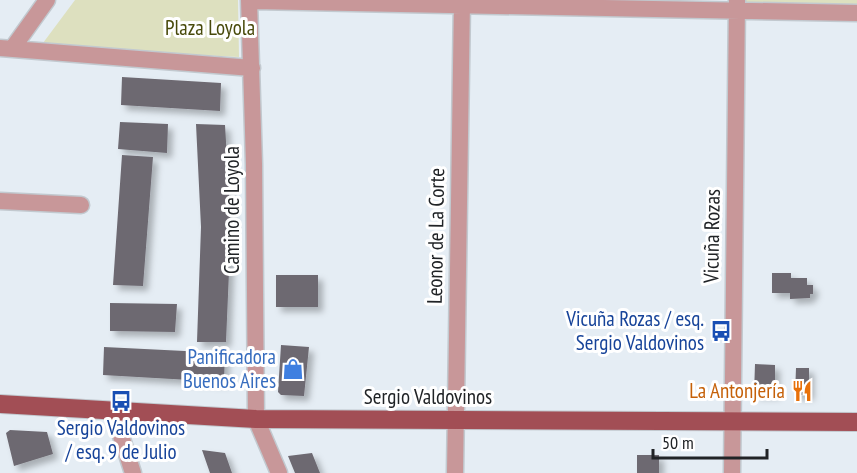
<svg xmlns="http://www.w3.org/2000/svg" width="857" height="473" font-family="'PT Sans Narrow',sans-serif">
	<defs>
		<filter id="shadow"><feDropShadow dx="5" dy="5" stdDeviation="3" flood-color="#0004"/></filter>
	</defs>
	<rect width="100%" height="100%" fill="#e5edf4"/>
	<!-- green -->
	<path fill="#dde0bf" d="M75,0h163l1,57 -199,-10z
		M743,0h114v5l-114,-2z"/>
	<!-- building -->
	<path fill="#6d6971" filter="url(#shadow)" d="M122,77l99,6 -1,28 -99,-6z
		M120,122l48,2 -1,29 -49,-4z
		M196,124l29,1 6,100 -5,117h-29l4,-115z
		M122,155l31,2 -10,129 -30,-1z
		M772,273h19v5h16v7h6v9h-3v4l-20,1v-6h-18z
		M276,275h42v32h-42z
		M110,303l67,1 -2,28 -65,-1z
		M281,345l28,2 -5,49 -23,-1 -3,-3z
		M104,347l121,6 -1,29 -121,-7z
		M755,364l20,1v29h-21z
		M796,368h13v27h-14z
		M10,430l37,2 6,22 -39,12 -8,-33z
		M202,450l23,3 7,20h-22z
		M312,453l8,20h-25l-7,-17z
		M637,455h22v18h-22z"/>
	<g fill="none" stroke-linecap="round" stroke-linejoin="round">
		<defs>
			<path id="minor" d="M249,0l5,164 2,255 23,54
				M249,1l608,12
				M0,48l252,20
				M12,49l35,-49
				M0,201l81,4
				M113,411l20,62
				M455,473l7,-473
				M732,473l5,-473"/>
			<path id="major" d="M0,404l256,15 601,3"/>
		</defs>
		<!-- minor casing -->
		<use href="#minor" stroke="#c2c9cf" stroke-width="19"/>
		<!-- major casing -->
		<use href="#major" stroke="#c2c9cf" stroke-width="20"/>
		<!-- minor -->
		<use href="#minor" stroke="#c89799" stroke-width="16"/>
		<!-- major -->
		<use href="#major" stroke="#a24e55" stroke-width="18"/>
	</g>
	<!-- icons -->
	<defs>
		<symbol id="bus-bare" viewBox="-9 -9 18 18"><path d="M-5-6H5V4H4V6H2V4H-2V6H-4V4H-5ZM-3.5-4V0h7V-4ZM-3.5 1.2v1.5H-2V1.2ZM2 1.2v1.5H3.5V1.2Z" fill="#1a4fb4" stroke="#fff" stroke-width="2.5" paint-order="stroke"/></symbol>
		<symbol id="shop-bare" viewBox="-9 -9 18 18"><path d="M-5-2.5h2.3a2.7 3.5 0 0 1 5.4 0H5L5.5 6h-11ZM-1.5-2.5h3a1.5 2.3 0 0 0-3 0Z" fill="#3f7fe0" stroke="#fff" stroke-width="2.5" paint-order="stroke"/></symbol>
		<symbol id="restaurant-bare" viewBox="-9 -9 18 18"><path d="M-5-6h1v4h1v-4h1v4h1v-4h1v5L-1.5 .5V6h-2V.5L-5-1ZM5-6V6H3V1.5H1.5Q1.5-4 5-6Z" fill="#e8710a" stroke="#fff" stroke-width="2.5" paint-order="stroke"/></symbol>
	</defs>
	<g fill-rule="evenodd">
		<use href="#bus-bare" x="706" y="316" width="30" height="30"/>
		<use href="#shop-bare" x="278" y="354" width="30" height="30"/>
		<use href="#restaurant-bare" x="787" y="376" width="30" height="30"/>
		<use href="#bus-bare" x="106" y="386" width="30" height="30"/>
	</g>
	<g text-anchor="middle" stroke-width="6" stroke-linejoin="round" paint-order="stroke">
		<!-- park labels -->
		<g font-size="21" fill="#484a0b" stroke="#fff">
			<text x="210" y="35">Plaza Loyola</text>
		</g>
		<!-- street labels -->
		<g font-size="21" fill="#202326" stroke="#fff">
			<text transform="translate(232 210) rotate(-90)" y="7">Camino de Loyola</text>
			<text transform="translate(436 236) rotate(-89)" y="7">Leonor de La Corte</text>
			<text transform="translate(712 236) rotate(-89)" y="7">Vicuña Rozas</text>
			<text x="428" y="404">Sergio Valdovinos</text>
		</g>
		<!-- transit labels -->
		<g font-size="21" fill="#164399" stroke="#fff" text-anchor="end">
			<text x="704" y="326">Vicuña Rozas / esq.<tspan x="704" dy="24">Sergio Valdovinos</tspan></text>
			<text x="121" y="435" text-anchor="middle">Sergio Valdovinos<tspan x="121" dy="24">/ esq. 9 de Julio</tspan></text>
		</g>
		<!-- shop labels -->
		<g font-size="21" fill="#366cbe" stroke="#fff" text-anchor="end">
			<text x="276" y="364">Panificadora<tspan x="276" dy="24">Buenos Aires</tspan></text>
		</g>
		<!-- food labels -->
		<g font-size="21" fill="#c56008" stroke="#fff" text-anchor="end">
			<text x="785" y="398">La Antonjería</text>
		</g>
	</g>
	<!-- scale -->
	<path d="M653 449v9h114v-9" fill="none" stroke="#202326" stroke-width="3"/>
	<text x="662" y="449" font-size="18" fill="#202326" stroke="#ffffff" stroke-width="4.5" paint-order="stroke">50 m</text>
</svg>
